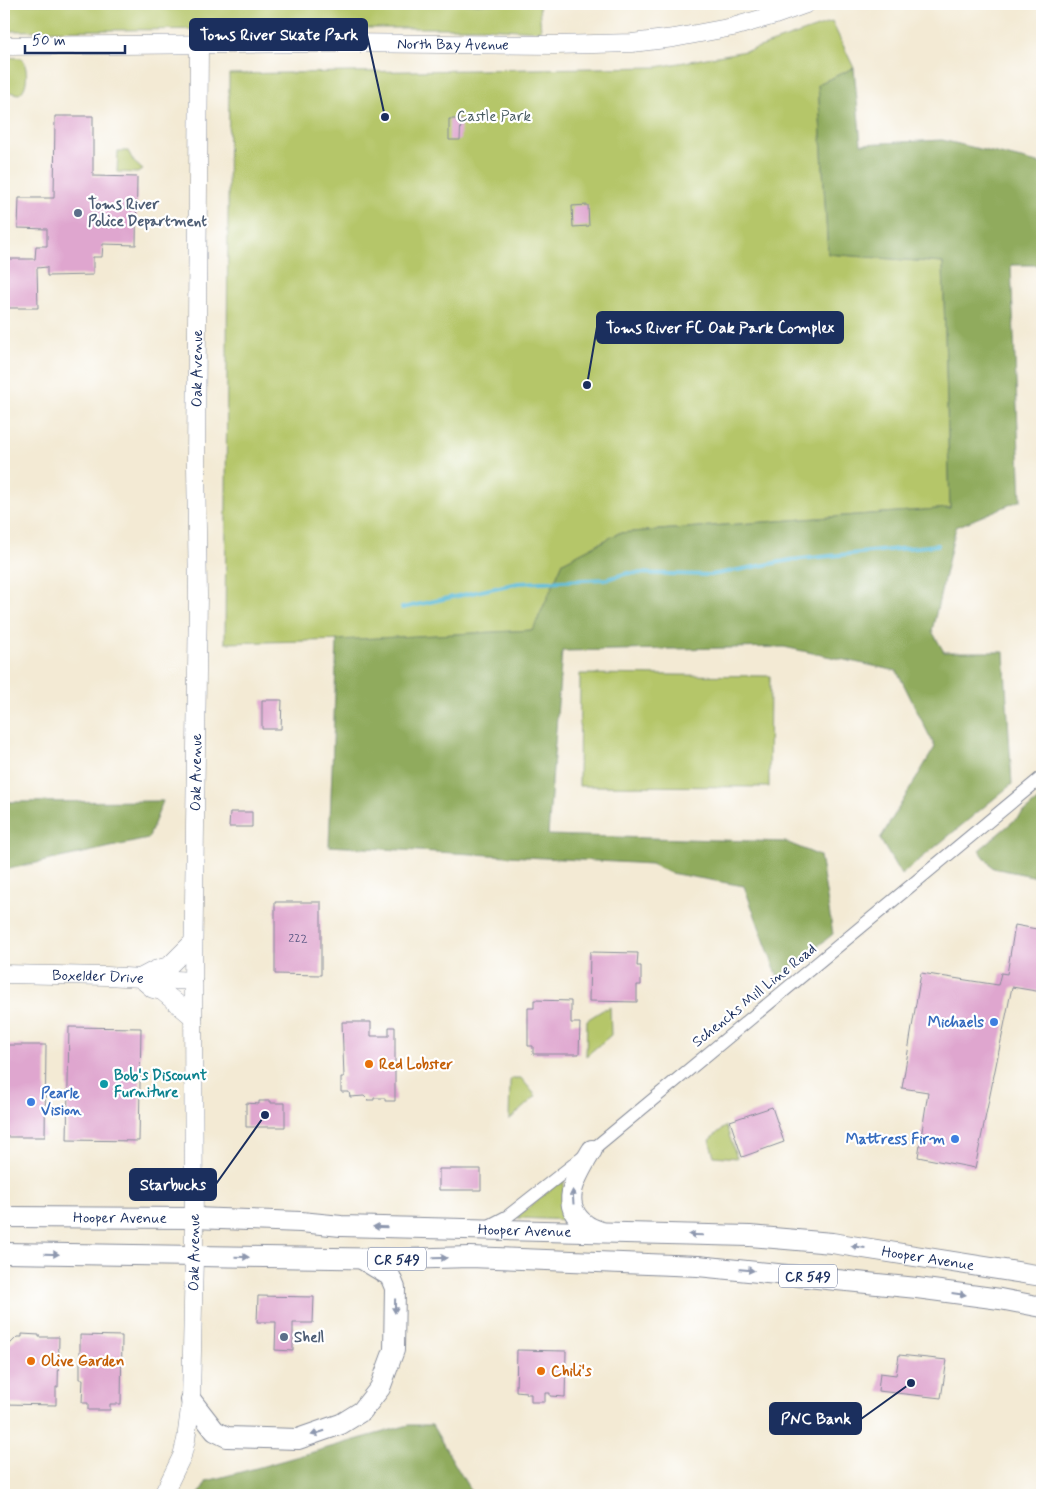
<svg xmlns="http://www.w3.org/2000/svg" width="1046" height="1499" font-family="Mynerve,sans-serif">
	<rect width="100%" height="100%" fill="#fff"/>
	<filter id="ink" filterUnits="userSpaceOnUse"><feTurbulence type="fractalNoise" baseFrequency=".02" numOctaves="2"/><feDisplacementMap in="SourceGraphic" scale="10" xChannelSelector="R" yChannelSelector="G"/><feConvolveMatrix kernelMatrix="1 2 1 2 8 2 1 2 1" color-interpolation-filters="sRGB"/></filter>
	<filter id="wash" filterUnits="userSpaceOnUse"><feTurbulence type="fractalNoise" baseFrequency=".0096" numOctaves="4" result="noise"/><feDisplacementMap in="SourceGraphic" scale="20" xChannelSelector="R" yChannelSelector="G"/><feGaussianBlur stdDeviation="1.12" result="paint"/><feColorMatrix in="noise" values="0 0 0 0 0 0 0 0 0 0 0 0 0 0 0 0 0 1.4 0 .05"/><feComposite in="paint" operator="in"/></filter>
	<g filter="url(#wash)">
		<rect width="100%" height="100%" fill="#f3ead4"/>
		<!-- green -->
		<path fill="#b5c669" stroke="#687a64" d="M4,4h535l2,27 -60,-3h-144l-333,3z
			M832,22l22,46 -36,16 10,170 115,9 7,245 -331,25 -56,29 -30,68 -186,10 -122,3 4,-569 428,-7 94,-17z
			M4,57l18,1c6,9 7,30 -3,36l-15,-3z
			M118,151h10l6,11 9,8 -6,3 -20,-1z
			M580,674l190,2 -1,111 -190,-1z
			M610,1007l1,28 -25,21 1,-36 19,-12 1,1z
			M512,1078h9l15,18 -27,24 1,-39z
			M726,1126l11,32 -23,-2 -5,-16z
			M562,1180h2l-1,21 6,19 -51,-2v-2z"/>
		<!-- forest -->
		<path fill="#90ab5d" stroke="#566d5e" d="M854,68l7,76 81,-4 100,24v101h-31l10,235 -65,27 -24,104 12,21h60l8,132 -111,91 -21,-36 55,-92 -38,-76 -113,-24 -222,4 -14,184 238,7 34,14 13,78 -55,44 -34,-92 -74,-13 -19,-9 -322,-18 8,-206 196,-10 30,-68 56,-29 331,-25 -7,-245 -115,-9 -10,-170z
			M1042,797v81l-49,-10 -14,-18z
			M163,801l-15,38 -144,31v-68z
			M409,1425h23l41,70h-275l9,-14c68,-17 135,-38 202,-56z"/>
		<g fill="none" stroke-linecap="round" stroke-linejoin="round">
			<!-- stream -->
			<path stroke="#58b9d6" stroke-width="4" d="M402,608l116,-25 89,-4 21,-6 83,2 80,-15 147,-15"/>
		</g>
		<g id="blocks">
			<!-- building -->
			<path fill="#dfa6cf" d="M55,116h38v60l44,1 -1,68 -33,-1 -1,13h-9v18l-46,1v-9l-10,1 1,40h-34v-49h31l1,-13h11v-17l-29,-1 1,-30h35z
				M449,119h12l-1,21h-11z
				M588,205l1,21 -16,1 -1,-21z
				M262,700h20l-1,29h-19z
				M230,812h22v15h-23z
				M275,902h46v73l-46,-1z
				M1015,925l27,5v62l-30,-5 -37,181 -57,-11 10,-65 -26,-4 19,-115 77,12 3,-12 6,1z
				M590,952l48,1 -1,13h4v19h-4v17l-48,-1z
				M534,1000l37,1v22h9l-1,31h-46v-8h-5v-38h6z
				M342,1022h29v14h18v-9h6v74h-10v-3h-11v2h-6l-4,-4 -14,1 -1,-5h-8v-15h3z
				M69,1027l72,1 -2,113 -72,-1z
				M4,1045h42l-1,92h-41z
				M259,1101h12v2h14v24h-39v-24l13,1z
				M772,1107l12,35 -42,15 -12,-36z
				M439,1169h42v21h-42z
				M258,1296l56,1 -1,26h-20v28l-18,-1 1,-28h-19z
				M22,1334l17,1v2h20l-1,50h-2v18l-52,-1v-54l13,-13h5z
				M80,1335l42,1 -1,68h-11v6h-22v-7h-6l1,-24h-3z
				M517,1350l49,1 -1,46 -15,-1v-3h-5v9h-14v-8h-5v-2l-10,-1z
				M899,1355l48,5 -6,38 -63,-7 2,-18 16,2z"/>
		</g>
	</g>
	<g filter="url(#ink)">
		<use href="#blocks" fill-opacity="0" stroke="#878c99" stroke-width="1"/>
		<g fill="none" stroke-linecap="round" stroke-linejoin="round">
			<defs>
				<path id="street" d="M485,1228l23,-12 84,-66 450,-373"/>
				<g id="secondary">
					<path id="s1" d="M4,46l334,-3 218,2 76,-2 42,-5 59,-11 42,-12 31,-11"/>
					<path id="s2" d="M4,974l103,2 86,5"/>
					<path d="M193,1017l-31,-26 -9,-2 -13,-11 15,-8 14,-4 24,-24"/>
					<path id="s3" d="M163,1495l19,-39 4,-16 5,-40 3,-144 -1,-275 5,-386 -2,-130 3,-421"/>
				</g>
				<g id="primary">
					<path d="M592,1150c-13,22 -36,54 -6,75 4,3 10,5 15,7"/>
					<path id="s4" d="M4,1217l189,1 108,4 40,4 409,10 82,7 210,33"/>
					<path d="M4,1253l396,6 70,-2 228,9 219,22 83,11 42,8"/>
					<path d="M191,1400l24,31 12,6 71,2 43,-15 21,-13 18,-23 14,-38 1,-62 -5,-12 -28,-17"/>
				</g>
			</defs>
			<!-- street casing -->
			<use href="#street" stroke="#878c99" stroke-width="14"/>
			<!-- secondary casing -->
			<use href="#secondary" stroke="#878c99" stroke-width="19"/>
			<!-- primary casing -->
			<use href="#primary" stroke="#878c99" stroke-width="22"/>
			<!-- street -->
			<use href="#street" stroke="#fff" stroke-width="12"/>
			<!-- secondary -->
			<use href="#secondary" stroke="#fff" stroke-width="18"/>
			<!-- primary -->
			<use href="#primary" stroke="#fff" stroke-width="20"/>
		</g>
		<!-- one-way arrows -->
		<defs><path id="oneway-solid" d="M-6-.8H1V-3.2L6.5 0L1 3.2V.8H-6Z" transform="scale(1.25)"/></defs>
		<g fill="#8d97ae">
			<use href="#oneway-solid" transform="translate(573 1197) rotate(-94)"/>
			<use href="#oneway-solid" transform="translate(380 1227) rotate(-178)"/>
			<use href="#oneway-solid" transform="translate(696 1235) rotate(-179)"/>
			<use href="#oneway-solid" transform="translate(858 1247) rotate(-172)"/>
			<use href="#oneway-solid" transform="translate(52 1254) rotate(1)"/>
			<use href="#oneway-solid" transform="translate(242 1257) rotate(1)"/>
			<use href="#oneway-solid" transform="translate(440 1258) rotate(-1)"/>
			<use href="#oneway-solid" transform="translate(747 1270) rotate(5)"/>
			<use href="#oneway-solid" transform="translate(959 1294) rotate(7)"/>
			<use href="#oneway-solid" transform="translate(395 1306) rotate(91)"/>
			<use href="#oneway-solid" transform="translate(318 1433) rotate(162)"/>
		</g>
	</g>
	<!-- markers -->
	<g fill="#5c6f8a" stroke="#fff" stroke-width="2">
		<circle cx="78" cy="213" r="5"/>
		<circle cx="284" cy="1337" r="5"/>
	</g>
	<g fill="#3f7fe0" stroke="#fff" stroke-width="2">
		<circle cx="994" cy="1022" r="5"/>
		<circle cx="31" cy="1102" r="5"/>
		<circle cx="955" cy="1139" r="5"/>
	</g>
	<g fill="#e8710a" stroke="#fff" stroke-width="2">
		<circle cx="369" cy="1064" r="5"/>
		<circle cx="31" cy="1361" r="5"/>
		<circle cx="541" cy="1371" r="5"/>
	</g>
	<circle fill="#0f9aa8" stroke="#fff" stroke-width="2" cx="104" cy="1084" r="5"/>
	<g text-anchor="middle" stroke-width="4.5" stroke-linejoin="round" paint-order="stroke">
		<!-- number labels -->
		<g font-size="12" fill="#4c4d7a">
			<text x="298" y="942">222</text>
		</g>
		<!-- shield labels -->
		<g fill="#fff" stroke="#5f6d8e" stroke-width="1">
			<rect x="368" y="1247.5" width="58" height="23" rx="4"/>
			<rect x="779" y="1264.5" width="58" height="23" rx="4"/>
		</g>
		<g font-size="14" font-weight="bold" fill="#1b2f5e">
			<text x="397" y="1264">CR 549</text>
			<text x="808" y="1281">CR 549</text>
		</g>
		<!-- street labels -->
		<g font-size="15" fill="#1b2f5e" stroke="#fff">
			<text dy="5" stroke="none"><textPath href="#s1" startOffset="449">North Bay Avenue</textPath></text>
			<text dy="5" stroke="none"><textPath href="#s3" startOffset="1132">Oak Avenue</textPath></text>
			<text dy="5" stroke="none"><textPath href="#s3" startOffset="728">Oak Avenue</textPath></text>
			<text dy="5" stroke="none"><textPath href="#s2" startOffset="94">Boxelder Drive</textPath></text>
			<text transform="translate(754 995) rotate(-39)" y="5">Schencks Mill Line Road</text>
			<text dy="5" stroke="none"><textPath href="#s4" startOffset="116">Hooper Avenue</textPath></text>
			<text dy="5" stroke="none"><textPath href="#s4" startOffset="521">Hooper Avenue</textPath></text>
			<text dy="5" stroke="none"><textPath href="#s3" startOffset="248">Oak Avenue</textPath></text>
			<text dy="5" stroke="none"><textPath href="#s4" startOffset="926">Hooper Avenue</textPath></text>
		</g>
		<!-- park labels -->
		<g font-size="15" fill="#495c61" stroke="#fff">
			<text x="494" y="121">Castle Park</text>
		</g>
		<!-- service labels -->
		<g font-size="15" font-weight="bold" fill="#4e5e75" stroke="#fff" text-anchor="start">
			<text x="88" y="209">Toms River<tspan x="88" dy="17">Police Department</tspan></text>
			<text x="294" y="1342">Shell</text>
		</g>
		<!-- shop labels -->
		<g font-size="15" font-weight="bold" fill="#366cbe" stroke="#fff" text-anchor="end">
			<text x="984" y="1027">Michaels</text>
			<text x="41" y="1098" text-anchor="start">Pearle<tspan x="41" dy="17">Vision</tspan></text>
			<text x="945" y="1144">Mattress Firm</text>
		</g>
		<!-- food labels -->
		<g font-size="15" font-weight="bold" fill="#c56008" stroke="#fff" text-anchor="start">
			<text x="379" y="1069">Red Lobster</text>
			<text x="41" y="1366">Olive Garden</text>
			<text x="551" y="1376">Chili's</text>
		</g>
		<!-- culture labels -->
		<g font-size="15" font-weight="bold" fill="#0d838f" stroke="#fff" text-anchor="start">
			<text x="114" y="1080">Bob's Discount<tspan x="114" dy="17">Furniture</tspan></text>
		</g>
	</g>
	<!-- callouts -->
	<path fill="none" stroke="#1b2f5e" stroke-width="2" d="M385 117L367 35M587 385L597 327M265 1115L216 1184M911 1383L861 1419"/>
	<g fill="#1b2f5e" stroke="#fff" stroke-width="2">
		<circle cx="385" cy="117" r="5"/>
		<circle cx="587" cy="385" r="5"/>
		<circle cx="265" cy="1115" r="5"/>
		<circle cx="911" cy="1383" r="5"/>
	</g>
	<g fill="#1b2f5e" stroke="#1b2f5e" stroke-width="2">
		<rect x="190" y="19" width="177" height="31" rx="5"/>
		<rect x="597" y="312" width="246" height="31" rx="5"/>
		<rect x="130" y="1169" width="86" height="31" rx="5"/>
		<rect x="770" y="1403" width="91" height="31" rx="5"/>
	</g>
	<g font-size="16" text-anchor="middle" font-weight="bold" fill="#fff">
		<text x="279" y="40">Toms River Skate Park</text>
		<text x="720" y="333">Toms River FC Oak Park Complex</text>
		<text x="173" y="1190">Starbucks</text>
		<text x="816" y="1424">PNC Bank</text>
	</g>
	<!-- margin -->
	<rect width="1046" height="1499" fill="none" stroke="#fff" stroke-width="20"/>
	<!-- scale -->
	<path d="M25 45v8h100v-8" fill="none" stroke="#1b2f5e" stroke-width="2.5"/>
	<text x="32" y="45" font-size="15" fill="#1b2f5e" stroke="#ffffff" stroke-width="4" paint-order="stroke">50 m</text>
</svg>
